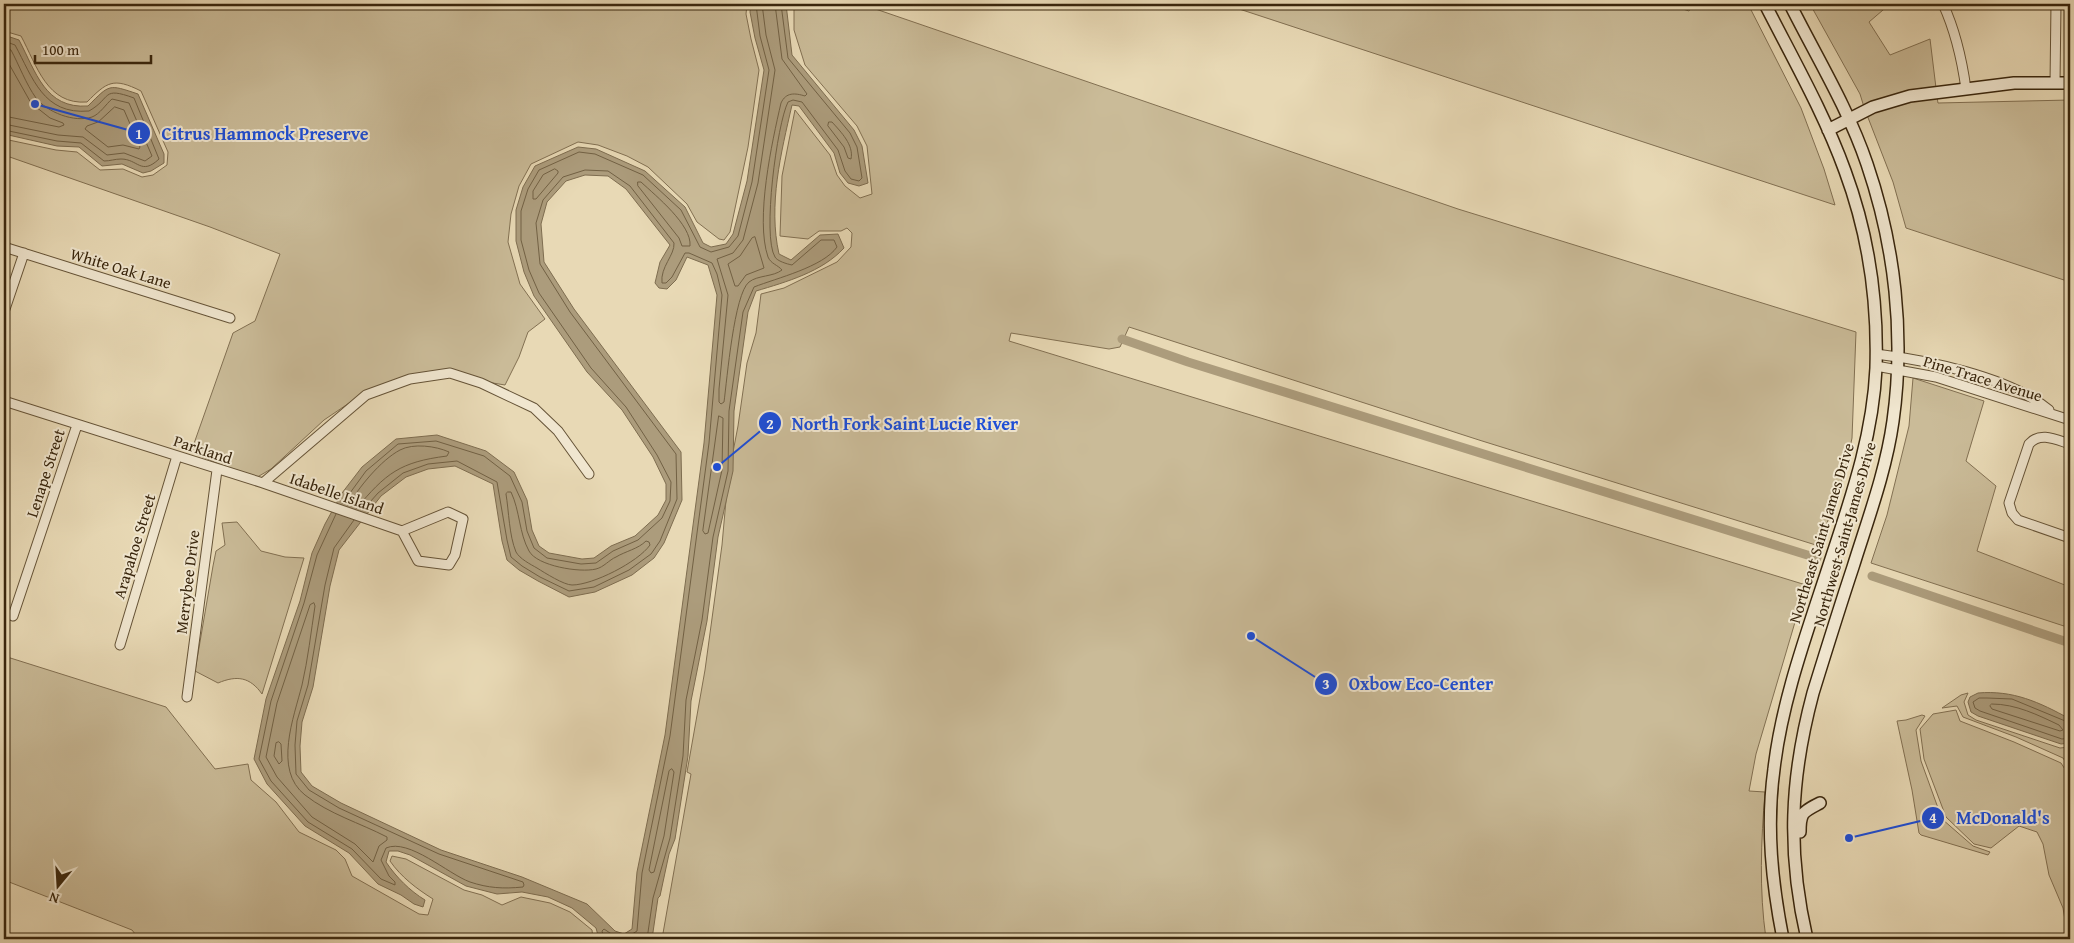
<svg xmlns="http://www.w3.org/2000/svg" width="2074" height="943" font-family="'Gentium Book Plus',serif">
	<rect width="100%" height="100%" fill="#e8d9b5"/>
	<filter id="stains"><feTurbulence type="fractalNoise" baseFrequency=".004" numOctaves="4"/><feColorMatrix values="0 0 0 0 .2 0 0 0 0 .09 0 0 0 0 .02 0 0 0 .5 -.17"/></filter>
	<radialGradient id="worn" r=".72"><stop offset=".6" stop-color="#630" stop-opacity="0"/><stop offset="1" stop-color="#630" stop-opacity=".3"/></radialGradient>
	<!-- green -->
	<path fill="#cabb98" stroke="#827052" d="M4,4h743l-1,10 5,25 8,31 -11,77 -18,85 -6,8 -5,-1 -22,-17 -10,-18 -39,-37 -21,-11 -29,-11 -20,-3 -47,22 -12,22 -8,28 -3,28 12,42 25,35 -17,13 -9,25 -14,28 -73,-12 -71,22 -37,25 -53,49 -17,10 -63,-27 42,-119 22,-12 25,-67 -70,-27 -206,-72v-16l52,11 21,2 23,18 23,-1 19,8 11,-2 14,-10 1,-13 -27,-61c-28,-14 -34,-9 -54,11 -40,3 -50,-36 -66,-66l-17,-5z
		M794,4h67l597,205 398,123 -4,106 -7,34 -26,74 -340,-106 -350,-113 -9,20 -11,2 -98,-16 -2,8 797,244 -50,169 -7,37 16,1c-4,49 -6,98 1,147h-1104l29,-165 -4,-2 18,-102 17,-125 6,-67 10,-52 9,-63 9,-30 5,-39 23,-6 53,-26 14,-15 1,-14 -5,-5 -6,3h-22l-11,8 -28,-3 2,-60 13,-66 35,45 7,20 8,11 15,12 12,-4 -5,-48 -10,-20 -52,-61 -11,-35z
		M1224,4h443l22,7 4,-7h55l53,104 23,61 11,36z
		M1810,4h80l-21,18 21,33 40,-16 6,49 -72,19 -4,-13z
		M1937,97l1,6 132,-3v182l-164,-54 -13,-46 -26,-67 44,-14z
		M1913,378l71,23 -18,60 30,25 -19,65 93,36v41l-199,-65 16,-48 22,-89z
		M237,522l24,29 24,6 19,1 -42,136c-12,-17 -25,-19 -44,-11l-23,-12 18,-105 3,-15 9,-6 -3,-22z
		M4,656l162,51 49,62 33,-5 3,16 25,22 23,30 37,18 9,9 7,17 67,38 9,1 5,-16c-16,-10 -32,-22 -43,-38l2,-5 14,3 58,31 18,5 20,10 19,-8 29,6 20,9 22,18 1,9h-454l-7,-9 -128,-50z
		M1968,693l-4,9 4,13 8,5 84,28 10,-1v22l-7,-11 -47,-21 -53,-20 -6,-11 -15,2 19,-13z
		M1956,710l4,11 54,21 47,21 9,14v159l-3,-4 -4,-24 -14,-33 -6,-31 -6,-12 -18,-6 -28,22 -17,-4 -28,-27 -22,-58 -4,-30 13,-15z
		M1922,715l3,1 -9,14 5,31 21,58 31,27 17,6 -2,3 -67,-20 -2,-2 -7,-43 -15,-69 9,-1z"/>
	<!-- water -->
	<path fill="#ac9c7c" stroke="#7e6d50" fill-rule="evenodd" d="M751,4h35l6,51 62,75 8,16 6,37 -9,3 -11,-3 -8,-10 -6,-20 -35,-47 -7,-1c-11,48 -24,100 -13,149l12,6 29,-25 18,-1 6,14c-22,24 -58,34 -88,43l-8,21 -14,99 -1,60 -15,66 -11,84 -16,80 -3,55 -13,83 -6,15 -9,42 -2,2 -6,41h-53l-3,-11 -24,-20 -24,-11 -26,-5 -25,2 -31,-8 -56,-31 -12,-4h-9l-3,11c10,15 24,29 39,38l-2,7 -9,-3 -13,-9 -23,-11 -29,-31 -44,-27 -38,-42 -13,-25 12,-60 34,-98 12,-48 13,-29 17,-31 20,-26 34,-28 41,-4 49,16 28,21 13,28 5,30 7,16 10,7 33,6 12,-1 17,-12 24,-10 23,-21 8,-15v-16l-13,-27 -31,-47 -35,-38 -53,-76 -10,-24 -8,-31v-31l7,-23 12,-21 43,-19 18,2 49,22 40,36 18,36 8,4 15,-3 7,-10 14,-53 17,-111 -9,-32 -5,-26zM585,175l23,1 18,13 44,56 -10,17 -5,21 4,5 8,1 9,-9 11,-23 21,8 9,30 -13,148 -39,292 -28,137 -5,57 -8,5 -9,-3 -28,-27 -65,-27 -81,-27 -100,-47 -29,-17 -11,-14 -1,-26 2,-24 11,-35 17,-101 9,-36 42,-54 25,-19 22,-8 27,-3 38,18 9,57 5,19 12,10 19,11 31,16 26,-5 37,-17 22,-17 10,-15 18,-43 -1,-48 -107,-143 -30,-47 -3,-38 6,-22 19,-21z
		M4,35l15,5c17,32 26,69 69,66 22,-22 20,-22 50,-12l26,60v9l-13,8 -8,2 -21,-9 -20,2 -23,-19 -22,-1 -53,-12z
		M1978,693c35,-3 61,9 92,26v24l-9,1 -83,-28 -7,-4 -3,-10 2,-5z"/>
	<g fill="none" stroke-linecap="round" stroke-linejoin="round">
		<!-- shore -->
		<path stroke="#726144" stroke-width="1" d="M762,4l4,31 9,35 -17,113 -15,57 -10,13 -16,6 11,36 -9,94v13l2,2 3,-2c3,-22 10,-108 25,-120 9,-7 24,-5 33,-12 -4,-5 -11,-6 -14,-13 -13,-38 4,-115 13,-154 5,-11 14,-10 24,-7l2,-2 -25,-35 -7,-55
			M4,41l11,4c18,33 28,70 74,66 23,-13 12,-25 45,-13l25,61c-18,17 -21,0 -38,0 -6,0 -11,2 -17,2l-23,-18 -24,-2 -53,-11
			M4,47l7,3c8,15 15,34 25,48 11,14 38,25 56,19 8,-3 14,-13 20,-18l17,4 23,53 -7,5 -21,-8 -17,2 -24,-18 -25,-2 -54,-11
			M4,55l27,48 19,15 13,5 1,2 -5,2 -55,-11
			M115,107l9,3 16,37 -1,2 -16,-4 -15,2 -23,-18 2,-3 11,-4z
			M829,122h3c9,10 22,23 19,37l-3,-1 -4,-11 -16,-21z
			M555,169l3,2v2l-22,26h-3v-8l10,-16z
			M638,182h3c15,14 51,43 49,64h-8l-3,-8 -41,-52z
			M755,237l9,31 -18,7 -8,11h-3l-7,-22 12,-8 12,-18z
			M719,416l4,2 -1,52 -14,63 -3,1 -2,-3z
			M508,492h3c9,19 8,41 18,59 8,15 51,22 67,18 8,-2 13,-9 20,-12 10,-6 22,-8 30,-16l3,1 1,3c-12,17 -57,40 -78,40 -8,0 -27,-12 -35,-17 -7,-4 -17,-9 -21,-16 -7,-17 -7,-40 -10,-58z
			M342,504l24,-33 32,-27 38,-3 48,15 26,20 12,26 5,29 7,17 13,10 34,6 15,-1 17,-12 25,-11 24,-22 8,-17 1,-19 -14,-27 -31,-48 -35,-39 -52,-75 -10,-23 -8,-30v-29l7,-22 11,-19 40,-18 16,2 48,21 38,35 19,37 11,5 18,-5 9,-11 14,-54 17,-112 -9,-34 -4,-32
			M348,506c10,-18 33,-46 52,-56 13,-7 36,-4 49,2l-2,4c-47,6 -61,17 -91,53
			M362,511l16,-18 25,-20 25,-9 29,-3 40,21 10,58 4,17 11,9 18,11 29,14 25,-4 35,-17 22,-16 9,-13 17,-42 -1,-45 -106,-142 -30,-48 -4,-41 7,-23 20,-23 22,-7 23,1 22,15 44,57c1,12 -14,24 -12,40h4l6,-6 13,-24h4l23,10 5,11 5,21 -13,148 -39,293 -28,137 -5,58 -13,8 -11,-4 -9,-6 -2,2 2,8
			M336,514l-19,41 -13,48 -33,98 -12,58 12,22 37,41 44,27 29,30 14,6v-3l-6,-6 -8,-16 5,-12c23,-10 62,26 84,34 18,6 33,7 53,5l1,-2 -1,-3 -84,-28 -100,-46 -30,-18 -13,-16 -1,-29 2,-24 11,-36 17,-100 9,-37 20,-28
			M314,603l1,3c-4,26 -7,53 -13,79 -8,32 -29,85 3,110 24,19 55,28 82,42v3l-8,6 -6,16 -18,-18 -43,-27 -35,-40 -11,-20 11,-54 33,-98z
			M1992,704c24,0 46,11 67,21l4,5 -3,1 -68,-22 -2,-3z
			M2070,723l-58,-24 -25,-1h-8l-6,4 2,6 5,3 82,28 8,-1
			M279,742l2,2 1,17 -3,3 -5,-8 2,-13z
			M672,769l2,3 -10,64 -10,36 -3,1 -2,-3 20,-99z
			M647,939l6,-41 17,-60 13,-82 3,-56 16,-80 11,-83 15,-66 1,-60 14,-99 11,-25c23,-9 69,-20 83,-40l-3,-7h-13l-29,25c-5,-1 -15,-4 -17,-8 -13,-21 2,-133 13,-155l5,-2 9,2 36,48 7,21 6,8 8,2 3,-3 -5,-31 -7,-14 -62,-75 -7,-54"/>
		<!-- canal -->
		<path stroke="#ac9c7c" stroke-width="9" d="M1122,339l66,23 629,196
			M1872,576l198,67"/>
		<defs>
			<path id="street" d="M1943,4c12,26 19,56 23,85
				M2055,83l1,-79
				M4,247l226,71
				M4,312l20,-59
				M1876,354c50,6 134,23 173,56
				M1876,366l60,11 134,43
				M4,401l259,82 103,-88 44,-16 40,-6 31,10 53,25 24,23 31,43
				M2070,444c-13,-4 -30,-13 -41,0l-20,59 3,10 6,7 52,18
				M263,483l139,48
				M448,512l15,7 -8,36 -6,10 -31,-4 -16,-30z
				M13,616l64,-191
				M120,645l57,-189
				M187,697l30,-227"/>
			<path id="secondary" d="M1765,4c28,55 59,109 80,167 23,62 33,131 31,197 -3,68 -25,130 -46,194 -22,68 -48,137 -56,207 -8,58 -2,114 9,170
				M1790,4c26,52 58,104 77,160 28,82 38,171 26,257 -7,50 -25,98 -40,146 -14,42 -27,84 -40,126 -23,86 -26,159 -6,246
				M1828,130l45,-23 37,-11 104,-13h56
				M1800,832c0,-20 3,-20 20,-29"/>
		</defs>
		<!-- street casing -->
		<use href="#street" stroke="#655337" stroke-width="11"/>
		<!-- secondary casing -->
		<use href="#secondary" stroke="#39260d" stroke-width="14"/>
		<!-- street -->
		<use href="#street" stroke="#f0e6cf" stroke-width="9"/>
		<!-- secondary -->
		<use href="#secondary" stroke="#f0e6cf" stroke-width="11"/>
	</g>
	<g text-anchor="middle" stroke-width="4" stroke-linejoin="round" paint-order="stroke">
		<!-- street labels -->
		<g font-size="16" fill="#39260d" stroke="#f0e6cf">
			<text transform="translate(121 268) rotate(17)" y="6">White Oak Lane</text>
			<text transform="translate(1983 378) rotate(17)" y="6">Pine Trace Avenue</text>
			<text transform="translate(203 449) rotate(18)" y="6">Parkland</text>
			<text transform="translate(45 473) rotate(-72)" y="6">Lenape Street</text>
			<text transform="translate(337 493) rotate(19)" y="6">Idabelle Island</text>
			<text transform="translate(1821 533) rotate(-73)" y="6">Northeast Saint James Drive</text>
			<text transform="translate(1844 534) rotate(-74)" y="6">Northwest Saint James Drive</text>
			<text transform="translate(134 546) rotate(-73)" y="6">Arapahoe Street</text>
			<text transform="translate(187 582) rotate(-83)" y="6">Merrybee Drive</text>
		</g>
	</g>
	<!-- callouts -->
	<path fill="none" stroke="#1d4ed8" stroke-width="2" d="M35 104L139 133M717 467L770 423M1251 636L1326 684M1849 838L1933 818"/>
	<g fill="#1d4ed8" stroke="#f0e6cf" stroke-width="2">
		<circle cx="35" cy="104" r="5"/>
		<circle cx="717" cy="467" r="5"/>
		<circle cx="1251" cy="636" r="5"/>
		<circle cx="1849" cy="838" r="5"/>
		<circle cx="139" cy="133" r="12"/>
		<circle cx="770" cy="423" r="12"/>
		<circle cx="1326" cy="684" r="12"/>
		<circle cx="1933" cy="818" r="12"/>
	</g>
	<g font-size="15" text-anchor="middle" font-weight="bold" fill="#fff">
		<text x="139" y="139">1</text>
		<text x="770" y="429">2</text>
		<text x="1326" y="689">3</text>
		<text x="1933" y="823">4</text>
	</g>
	<g font-size="18" text-anchor="middle" font-weight="bold" fill="#1d4ed8" stroke="#f0e6cf" stroke-width="4" stroke-linejoin="round" paint-order="stroke">
		<text x="265" y="140">Citrus Hammock Preserve</text>
		<text x="905" y="430">North Fork Saint Lucie River</text>
		<text x="1421" y="690">Oxbow Eco-Center</text>
		<text x="2003" y="824">McDonald's</text>
	</g>
	<!-- margin -->
	<rect width="2074" height="943" fill="none" stroke="#e8d9b5" stroke-width="20"/>
	<rect x="5" y="5" width="2064" height="933" fill="none" stroke="#39260d" stroke-width="2.5"/>
	<rect x="10" y="10" width="2054" height="923" fill="none" stroke="#39260d"/>
	<!-- north arrow -->
	<g transform="translate(58 886) rotate(198)" stroke="#f0e6cf" stroke-width="4" paint-order="stroke">
	<path d="M0-4L9 19L0 12L-9 19Z" fill="#39260d"/>
	<text y="-8" font-size="14" font-weight="bold" text-anchor="middle" fill="#39260d">N</text>
	</g>
	<!-- scale -->
	<path d="M35 55v8h116v-8" fill="none" stroke="#39260d" stroke-width="2.5"/>
	<text x="42" y="55" font-size="15" fill="#39260d" stroke="#f0e6cf" stroke-width="4" paint-order="stroke">100 m</text>
	<rect width="100%" height="100%" filter="url(#stains)"/>
	<rect width="100%" height="100%" fill="url(#worn)"/>
</svg>
